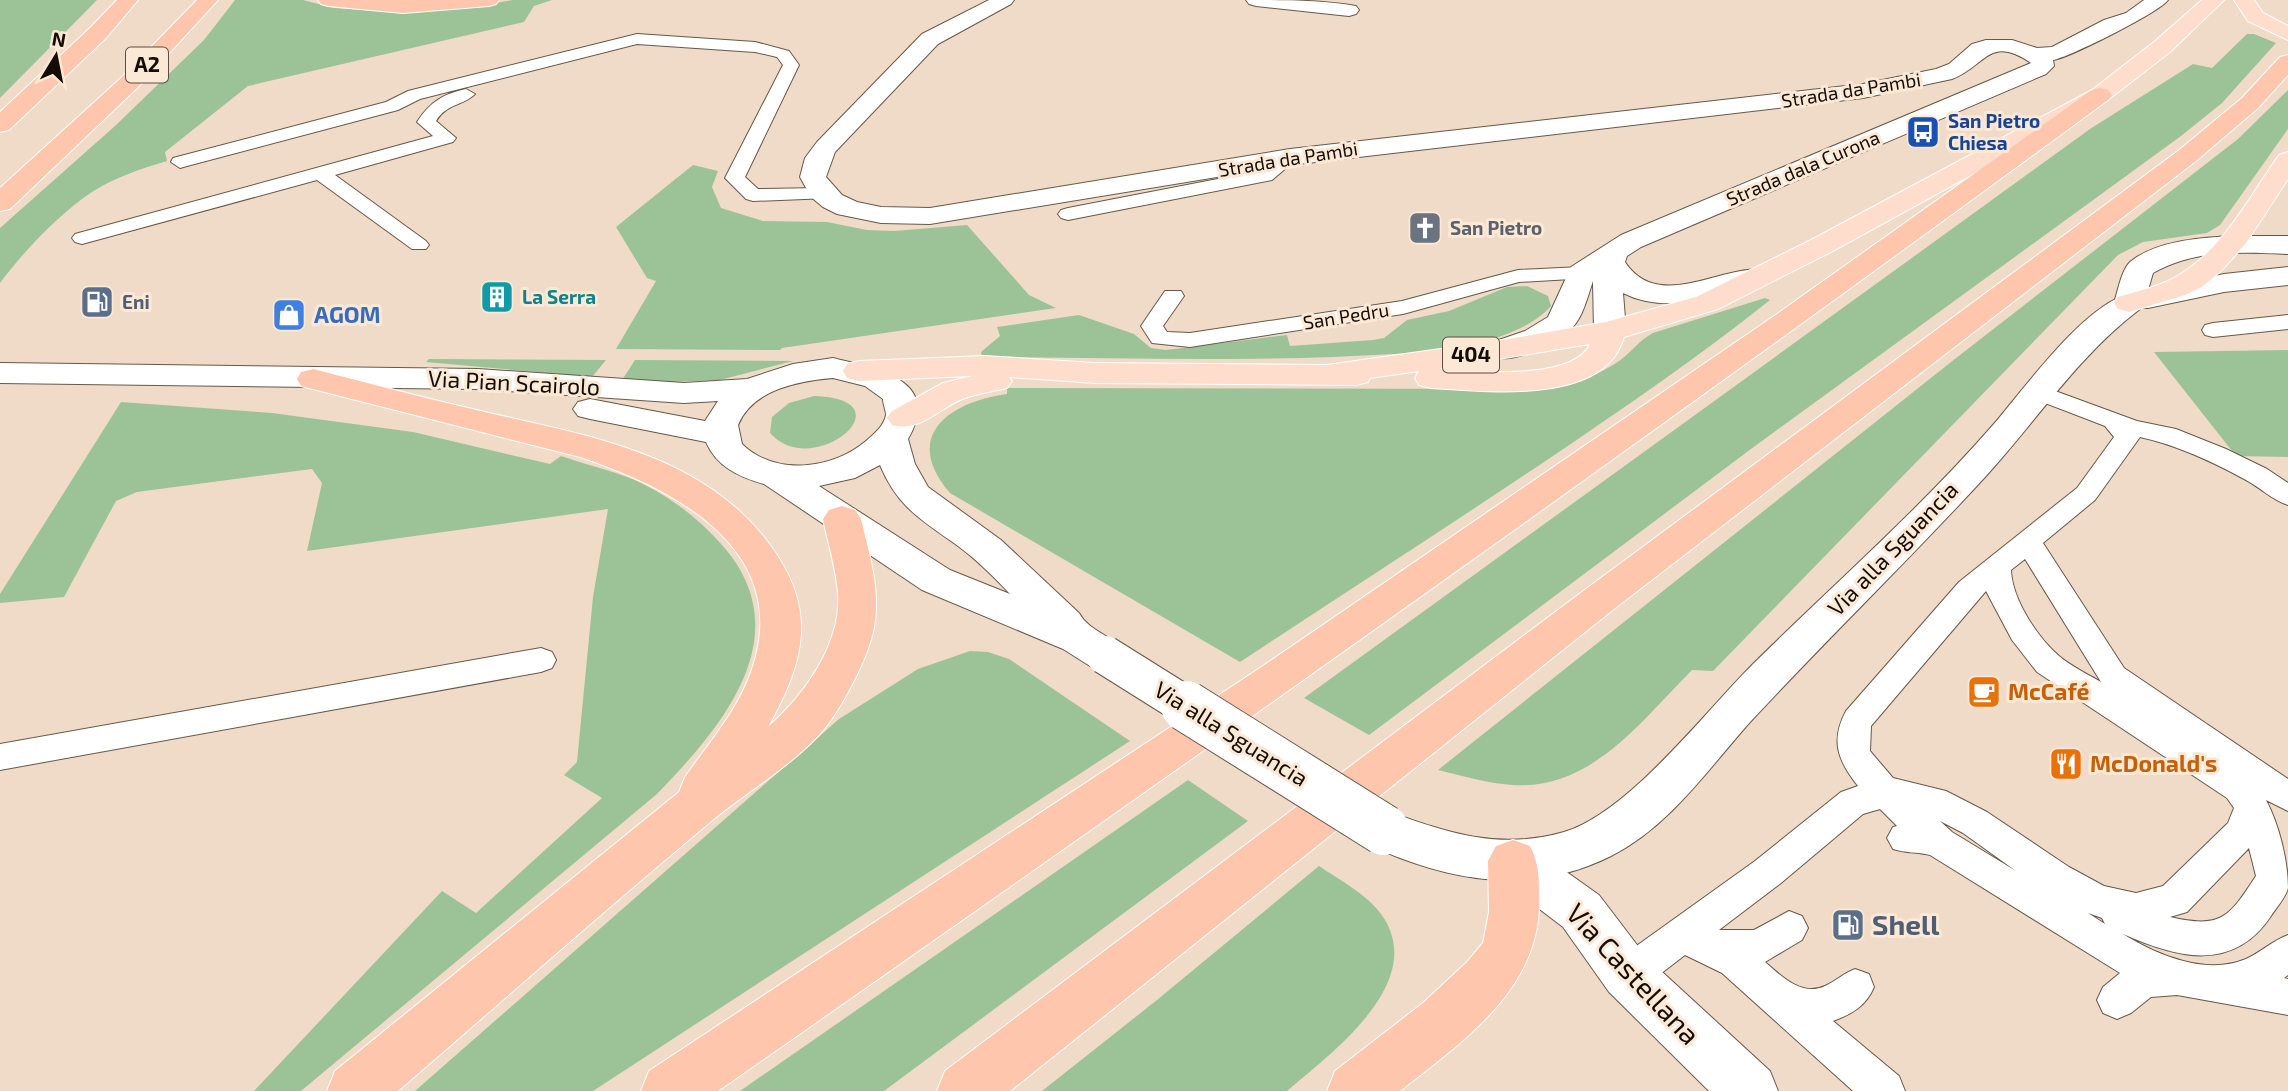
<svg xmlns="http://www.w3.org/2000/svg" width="2288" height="1091" font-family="'Exo 2',sans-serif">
	<rect width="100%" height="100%" fill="#efdbc8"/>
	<!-- green -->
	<path fill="#9cc397" d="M0,0h97l-97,98z
		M235,0h68l31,8 61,4 77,-5 41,-7h39l-18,6 -10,16 -276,64 -83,66 2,9c-26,8 -52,16 -75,31 -33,22 -68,59 -92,91v-55l115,-102 89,-86z
		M2247,34h7l22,9 -54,60 -41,33 -426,310 -386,289 -65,-37 786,-569 103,-65 19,4z
		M2288,90v39l-68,96 -13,8 -64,9 -25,13 -405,416 -21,-1c-50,50 -101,121 -180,115 -25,-2 -50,-9 -74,-15l513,-408 287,-223z
		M693,165l25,6 -6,16 9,21 42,13 64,1 40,8 27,1 73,-6 62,70 27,13 -274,40 -2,2 -164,-1 40,-68 -9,-3 -31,-51z
		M1527,286l21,10 3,10c-14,16 -35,25 -55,32 -52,16 -109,16 -163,19 -117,4 -234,1 -351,0l-1,-5 19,-16 -3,-9 82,-12 55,19 17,14 15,2 121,-15 3,11 83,-6 11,-2 23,-18 42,-9 58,-24z
		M1765,298l5,2c-71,57 -145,107 -220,158 -103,69 -207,136 -310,204l-290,-169c-49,-57 -1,-91 57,-99v-6l516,1c35,-3 66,-7 96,-28 12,-8 20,-21 34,-28z
		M2288,350v107l-52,-1 -82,-104z
		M429,359l177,1 -14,17 -166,-15z
		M635,360l158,1 -73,19 -50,2 -48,-2z
		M814,396c98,3 -1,86 -44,37l2,-16 17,-14z
		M121,402l151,11 141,19 137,32 11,-8c28,10 60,16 86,30 29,15 54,35 75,59 79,89 1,181 -65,249l-356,297h-47l188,-200 34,22 126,-115 -38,-23 13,-13 16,-165 15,-88 -301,42 15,-68 -10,-14 -175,23 -21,9 -52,96 -64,6v-9z
		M970,651l18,1 21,7 121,82 -537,350h-178l424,-372 79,-50z
		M1188,780l60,41 -364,270h-144z
		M1319,866c22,15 53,31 66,54 39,66 -55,134 -98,171h-245l115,-91z"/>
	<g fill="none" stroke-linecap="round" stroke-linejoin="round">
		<defs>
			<path id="service" d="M637,34l118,8 34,9 10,14 -54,112 13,12 64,-1 7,2 3,4 -3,4 -76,3 -7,-2 -21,-21 58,-113 -6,-8 -22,-5 -118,-8 -217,55 -22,11 -211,56 -7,2 -9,-6 2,-4 213,-56 22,-11z
				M466,89l9,5c-12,12 -28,9 -39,27l20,17 -3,4 -118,33 91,66 3,4 -3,4h-14l-95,-69 -235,64 -7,-2 -3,-4 3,-4 358,-98 -16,-14c13,-20 26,-28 49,-33z
				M1290,151l9,6 -27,23 -204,40 -7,-2 -3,-4 3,-4 7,-2 191,-37 24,-18z
				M1581,267l8,1 3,5 -3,5 -70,4 -116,32 -213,33 -38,-4 -11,-17 24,-35h16l3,5 -21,30 4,6 23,1 212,-32 116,-31z
				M2288,315v14l-75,8 -8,-2 -3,-5 3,-5 8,-2z
				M2036,384l101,37 39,8 50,20 41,20 21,14v22c-16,-5 -27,-17 -42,-25 -33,-18 -69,-35 -106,-43l-45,63 -52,43 81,125 164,111v32l-22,-11c13,25 22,60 22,88 -2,9 -12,20 -17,28 -38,57 -94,42 -148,18 34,21 83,42 123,25 15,-7 26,-18 42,-24v40l-4,3 4,1v36l-111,-20 -26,2 -20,16 -14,6 -14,-6 -6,-13 6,-13 17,-14 -190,-118c-13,-3 -25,-2 -37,-6l-6,-11 6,-11 4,-1 -17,-17 -17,5 -82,69 -62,47h35l35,-19 13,5 6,12 -6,12 -37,22c16,14 37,35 60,24 11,-5 19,-13 30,-17l14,5 5,13c-8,19 -22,27 -41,34l66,55 6,15h-52l-131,-118 -37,-18 -43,33 -14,5 -14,-5 -5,-13 5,-13 141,-101 86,-69 17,-6c-20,-25 -28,-45 -12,-75l113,-129 118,-94 37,-51 -9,-11 -78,-30 -3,-5 3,-5zM2025,559l76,123c-14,-8 -30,-16 -42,-26 -22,-19 -47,-57 -48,-86zM1986,591l26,49 25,32 190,126 7,10 -6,15 -65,63 -27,7 -32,-7 -35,-19 -82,-55 -41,-21 -53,-13 -23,-27 1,-25zM1940,821l23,12 53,38 -64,-39zM2249,848l7,28c-27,41 -34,53 -86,41l17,-5zM2088,913l14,5 3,6z
				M541,648l11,4 4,8 -4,8 -11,4 -541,98v-26z"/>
			<path id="minor" d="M989,0h25l-3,4 -73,40 -103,108 -9,25 16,18 15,7 24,5 49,1 360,-59 573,-65 73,-15 13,-5 23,-20 14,-4h26l25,8 15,-1 52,-27 22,-7 18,-13h24c-8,12 -100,58 -115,60l1,6 -8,8 -405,173 -14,9 -2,6c35,53 102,-2 144,9l5,6 -5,6c-45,12 -101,33 -146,10l3,38 -5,7 -11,2 -11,-2 -5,-7 -1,-50c-6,17 -10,37 -23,49 -18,17 -57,33 -80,27l-5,-7 5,-7 35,-12 23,-14 23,-50 50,-32 410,-172c-42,-29 -45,3 -79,16l-89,19 -573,67 -360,59 -49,-1 -44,-9 -14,-7 -12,-10 -11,-20 5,-19 12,-16 105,-108z
				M1246,0c36,0 75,0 110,6l3,4 -3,4 -7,2 -93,-10 -7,-2z
				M1513,840l17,6 69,49 48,63 123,113 8,20h-69l-100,-99 -46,-65 -67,-51 -8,-15 8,-15z"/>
			<path id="tertiary" d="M2230,236h58v18c-47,-2 -93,-5 -135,19l-5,17 76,-16 64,-7v18l-64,7 -76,16c-9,-2 -18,4 -30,1l-4,-6c4,-12 7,-32 16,-41 25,-21 69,-24 100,-26z"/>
			<path id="secondary" d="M2129,294l11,3 4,6 -4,6c-62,47 -103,111 -154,167 -77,84 -158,162 -235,245 -43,48 -81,105 -140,135 -82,41 -164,25 -244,-12l-7,-14 7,-14 17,-6c62,22 113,41 180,22 64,-19 141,-120 189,-168 80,-79 166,-154 240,-239 31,-36 91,-120 136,-131z
				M833,358c43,11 110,21 75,81l7,25 13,23 73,53 78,73c11,20 36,22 47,42l-6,11 -15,5 -15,-5 -27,-17 -141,-59 -158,-106c-25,-7 -47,-17 -58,-42l-116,-23 -12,-3 -5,-7 5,-7 12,-3 115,22 13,-20 -34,2 -206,-14 -478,-6v-20l478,6 206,14 63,-4 46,-15zM833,378l32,8 18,13c0,5 3,12 3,16 -2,11 -12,19 -20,26 -34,29 -91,35 -124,3l-4,-19c15,-36 61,-44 95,-47zM880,465c18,43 42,55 78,81 19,14 36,31 52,48l-60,-24 -131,-84 36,-8z"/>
			<path id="primary" d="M2202,0h22l-54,52 -62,48 -277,152 -113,57 -94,28c-19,69 -137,54 -193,51l-12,-3 -4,-7 4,-7 -49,7 -2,4 -12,3 -261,-2 -86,-6 3,4 -5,7c-13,3 -26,5 -39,9 -27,8 -46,36 -76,28l-5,-7 5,-7 51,-28 29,-7 -113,5 -12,-3 -4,-7 4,-7 12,-3 126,-5 110,7 232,2 170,-24 109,-19 90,-25 115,-57 281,-150 62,-48zM1590,344c-17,38 -116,27 -151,25z
				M2234,0h20l9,13 25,13v14l-40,-19z
				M2288,152v27l-42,64 -24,27 -20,17 -17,8 -56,17 -11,-3 -4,-6 4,-6c21,-6 43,-11 61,-22 45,-27 71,-79 100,-120z"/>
			<path id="motorway" d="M117,0h21l-32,38 -97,92 -9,2v-20l90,-84z
				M197,0h21l-81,88 -127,121 -10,2v-23l121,-110z
				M318,0h181l-3,4 -7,2 -86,7 -75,-7 -7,-2z
				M2288,55v20l-30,33 -62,53 -582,448 -604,482h-73l8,-20 641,-482 592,-438 64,-53 38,-41z
				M2100,88l8,2 4,5 -4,5c-458,337 -923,665 -1390,991h-77l8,-20 611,-403 517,-354 315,-224z
				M313,369c52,13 103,27 155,39 107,26 232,41 302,137 48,65 35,115 -2,182 36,-31 74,-84 70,-134 -2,-25 -10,-50 -15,-74l6,-9 13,-4 13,4 6,9c10,43 23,81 9,124 -8,26 -33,73 -51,92 -34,36 -79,61 -116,93 -103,86 -203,175 -305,263h-71l8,-20 344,-279 6,-15c24,-34 54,-68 67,-108 41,-120 -79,-181 -172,-212l-279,-71 -4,-7 4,-7z
				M1513,840l17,6c9,17 9,33 9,52 3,90 -76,143 -139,193h-73l8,-20 88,-68 44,-41 16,-19 6,-31 -1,-51 8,-15z"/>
		</defs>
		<!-- service casing -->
		<use href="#service" stroke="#685847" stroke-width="2"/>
		<!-- minor casing -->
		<use href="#minor" stroke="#685847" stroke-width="2"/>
		<!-- tertiary casing -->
		<use href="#tertiary" stroke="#685847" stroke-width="2"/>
		<!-- secondary casing -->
		<use href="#secondary" stroke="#685847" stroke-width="2"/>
		<!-- primary casing -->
		<use href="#primary" stroke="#fff" stroke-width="2"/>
		<!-- motorway casing -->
		<use href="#motorway" stroke="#fff" stroke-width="2"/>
		<!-- service -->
		<use href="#service" fill="#fff" fill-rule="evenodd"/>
		<!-- minor -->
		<use href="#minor" fill="#fff" fill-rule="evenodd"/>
		<!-- tertiary -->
		<use href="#tertiary" fill="#fff" fill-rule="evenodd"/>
		<!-- secondary -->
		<use href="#secondary" fill="#fff" fill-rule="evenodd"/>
		<!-- primary -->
		<use href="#primary" fill="#feddcd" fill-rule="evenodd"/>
		<!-- motorway -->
		<use href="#motorway" fill="#fec6ac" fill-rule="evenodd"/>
		<defs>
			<path id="secondary-bridge-far1" d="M1105,655l83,52"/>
			<path id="secondary-bridge" d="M1186,706l198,124"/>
		</defs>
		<!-- secondary-bridge-far1 casing -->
		<use href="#secondary-bridge-far1" stroke="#685847" stroke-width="40" stroke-linecap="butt"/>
		<!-- secondary-bridge casing -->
		<use href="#secondary-bridge" stroke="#685847" stroke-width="52" stroke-linecap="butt"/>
		<!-- secondary-bridge-far1 -->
		<use href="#secondary-bridge-far1" stroke="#fff" stroke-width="38"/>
		<!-- secondary-bridge -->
		<use href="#secondary-bridge" stroke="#fff" stroke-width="50"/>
	</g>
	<!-- icons -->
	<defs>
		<symbol id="bus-square" viewBox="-11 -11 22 22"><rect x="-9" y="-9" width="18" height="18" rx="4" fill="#1a4fb4" stroke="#fce9d5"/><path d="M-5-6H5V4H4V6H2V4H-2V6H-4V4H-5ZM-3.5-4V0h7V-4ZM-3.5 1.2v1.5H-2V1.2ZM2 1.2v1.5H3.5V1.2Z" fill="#fff"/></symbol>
		<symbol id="church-square" viewBox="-11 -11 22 22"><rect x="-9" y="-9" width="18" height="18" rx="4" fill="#6b7280" stroke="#fce9d5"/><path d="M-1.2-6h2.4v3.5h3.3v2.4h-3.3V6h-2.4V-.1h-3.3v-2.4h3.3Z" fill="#fff"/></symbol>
		<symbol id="building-square" viewBox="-11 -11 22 22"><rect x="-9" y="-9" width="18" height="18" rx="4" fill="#0f9aa8" stroke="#fce9d5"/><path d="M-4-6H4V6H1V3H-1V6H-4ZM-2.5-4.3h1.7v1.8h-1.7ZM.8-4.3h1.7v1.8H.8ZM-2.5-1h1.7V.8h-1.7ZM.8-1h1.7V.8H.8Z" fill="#fff"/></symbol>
		<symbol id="fuel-square" viewBox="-11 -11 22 22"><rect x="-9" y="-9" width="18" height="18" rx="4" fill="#5c6f8a" stroke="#fce9d5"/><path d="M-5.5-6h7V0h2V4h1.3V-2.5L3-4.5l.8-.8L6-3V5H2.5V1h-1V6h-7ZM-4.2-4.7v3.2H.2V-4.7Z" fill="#fff"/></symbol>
		<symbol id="shop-square" viewBox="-11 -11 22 22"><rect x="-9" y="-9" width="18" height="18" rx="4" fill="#3f7fe0" stroke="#fce9d5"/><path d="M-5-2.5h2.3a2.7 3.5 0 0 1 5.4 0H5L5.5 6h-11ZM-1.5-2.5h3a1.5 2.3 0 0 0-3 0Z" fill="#fff"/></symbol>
		<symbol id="cafe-square" viewBox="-11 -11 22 22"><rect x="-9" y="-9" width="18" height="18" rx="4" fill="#e8710a" stroke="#fce9d5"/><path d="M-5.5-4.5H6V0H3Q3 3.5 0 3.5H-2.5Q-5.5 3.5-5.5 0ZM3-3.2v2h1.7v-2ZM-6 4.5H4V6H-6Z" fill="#fff"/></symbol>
		<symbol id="restaurant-square" viewBox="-11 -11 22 22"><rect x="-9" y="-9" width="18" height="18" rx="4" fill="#e8710a" stroke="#fce9d5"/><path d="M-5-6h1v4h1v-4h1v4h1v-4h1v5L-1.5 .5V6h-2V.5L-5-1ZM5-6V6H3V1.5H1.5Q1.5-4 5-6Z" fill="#fff"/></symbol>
	</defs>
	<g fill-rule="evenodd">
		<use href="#bus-square" x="1904" y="113" width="38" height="38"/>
		<use href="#church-square" x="1406" y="209" width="38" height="38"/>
		<use href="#building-square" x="478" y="278" width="38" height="38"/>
		<use href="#fuel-square" x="78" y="283" width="38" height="38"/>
		<use href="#shop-square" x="270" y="296" width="38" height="38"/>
		<use href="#cafe-square" x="1965" y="673" width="38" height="38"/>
		<use href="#restaurant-square" x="2047" y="745" width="38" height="38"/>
		<use href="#fuel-square" x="1829" y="906" width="38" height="38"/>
	</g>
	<g text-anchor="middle" stroke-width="6" stroke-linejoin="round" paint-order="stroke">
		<!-- far-street labels -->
		<g font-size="19" fill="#140d07" stroke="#fce9d5">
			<text transform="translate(1851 90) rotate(-9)" y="7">Strada da Pambi</text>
			<text transform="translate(1288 159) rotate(-9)" y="7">Strada da Pambi</text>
			<text transform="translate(1803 168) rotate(-23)" y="7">Strada dala Curona</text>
			<text transform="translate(1346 316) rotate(-9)" y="7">San Pedru</text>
		</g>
		<!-- far-transit labels -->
		<g font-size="19" font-weight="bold" fill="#164399" stroke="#fce9d5" text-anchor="start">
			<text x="1948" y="128">San Pietro<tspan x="1948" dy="22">Chiesa</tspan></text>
		</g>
		<!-- far-worship labels -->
		<g font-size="19" font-weight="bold" fill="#5b616d" stroke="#fce9d5" text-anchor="start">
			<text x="1450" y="235">San Pietro</text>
		</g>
		<!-- far-culture labels -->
		<g font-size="19" font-weight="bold" fill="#0d838f" stroke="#fce9d5" text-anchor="start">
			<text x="522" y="304">La Serra</text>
		</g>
		<!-- far-service labels -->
		<g font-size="19" font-weight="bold" fill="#4e5e75" stroke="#fce9d5" text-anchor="start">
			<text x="122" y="309">Eni</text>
		</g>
		<!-- shield labels -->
		<g fill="#fce9d5" stroke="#5a4f45" stroke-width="2">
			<rect x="126" y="47.5" width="42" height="35" rx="5"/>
			<rect x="1443" y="337.5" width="56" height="35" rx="5"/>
		</g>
		<g font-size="21" font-weight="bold" fill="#140d07">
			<text x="147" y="72">A2</text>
			<text x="1471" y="362">404</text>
		</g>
		<!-- shop labels -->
		<g font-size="23" font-weight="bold" fill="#366cbe" stroke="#fce9d5" text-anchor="start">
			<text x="314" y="323">AGOM</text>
		</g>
		<!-- street labels -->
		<g font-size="23" fill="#140d07" stroke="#fce9d5">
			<text transform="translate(514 383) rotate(3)" y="8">Via Pian Scairolo</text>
			<text transform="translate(1893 549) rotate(-46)" y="8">Via alla Sguancia</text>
			<text transform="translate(1231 734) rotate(32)" y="8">Via alla Sguancia</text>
		</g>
		<!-- food labels -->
		<g font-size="23" font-weight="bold" fill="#c56008" stroke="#fce9d5" text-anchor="start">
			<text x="2008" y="700">McCafé</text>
			<text x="2090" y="772">McDonald's</text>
		</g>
		<!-- near-service labels -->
		<g font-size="28" font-weight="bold" fill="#4e5e75" stroke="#fce9d5" text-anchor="start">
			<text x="1872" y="935">Shell</text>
		</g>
		<!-- near-street labels -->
		<g font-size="28" fill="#140d07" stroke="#fce9d5">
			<text transform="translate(1633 974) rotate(47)" y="10">Via Castellana</text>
		</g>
	</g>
	<!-- north arrow -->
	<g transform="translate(56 56) rotate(10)" stroke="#fce9d5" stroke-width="5" paint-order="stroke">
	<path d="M0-5L12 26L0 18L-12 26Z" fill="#140d07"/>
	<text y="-10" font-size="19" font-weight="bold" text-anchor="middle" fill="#140d07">N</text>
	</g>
</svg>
